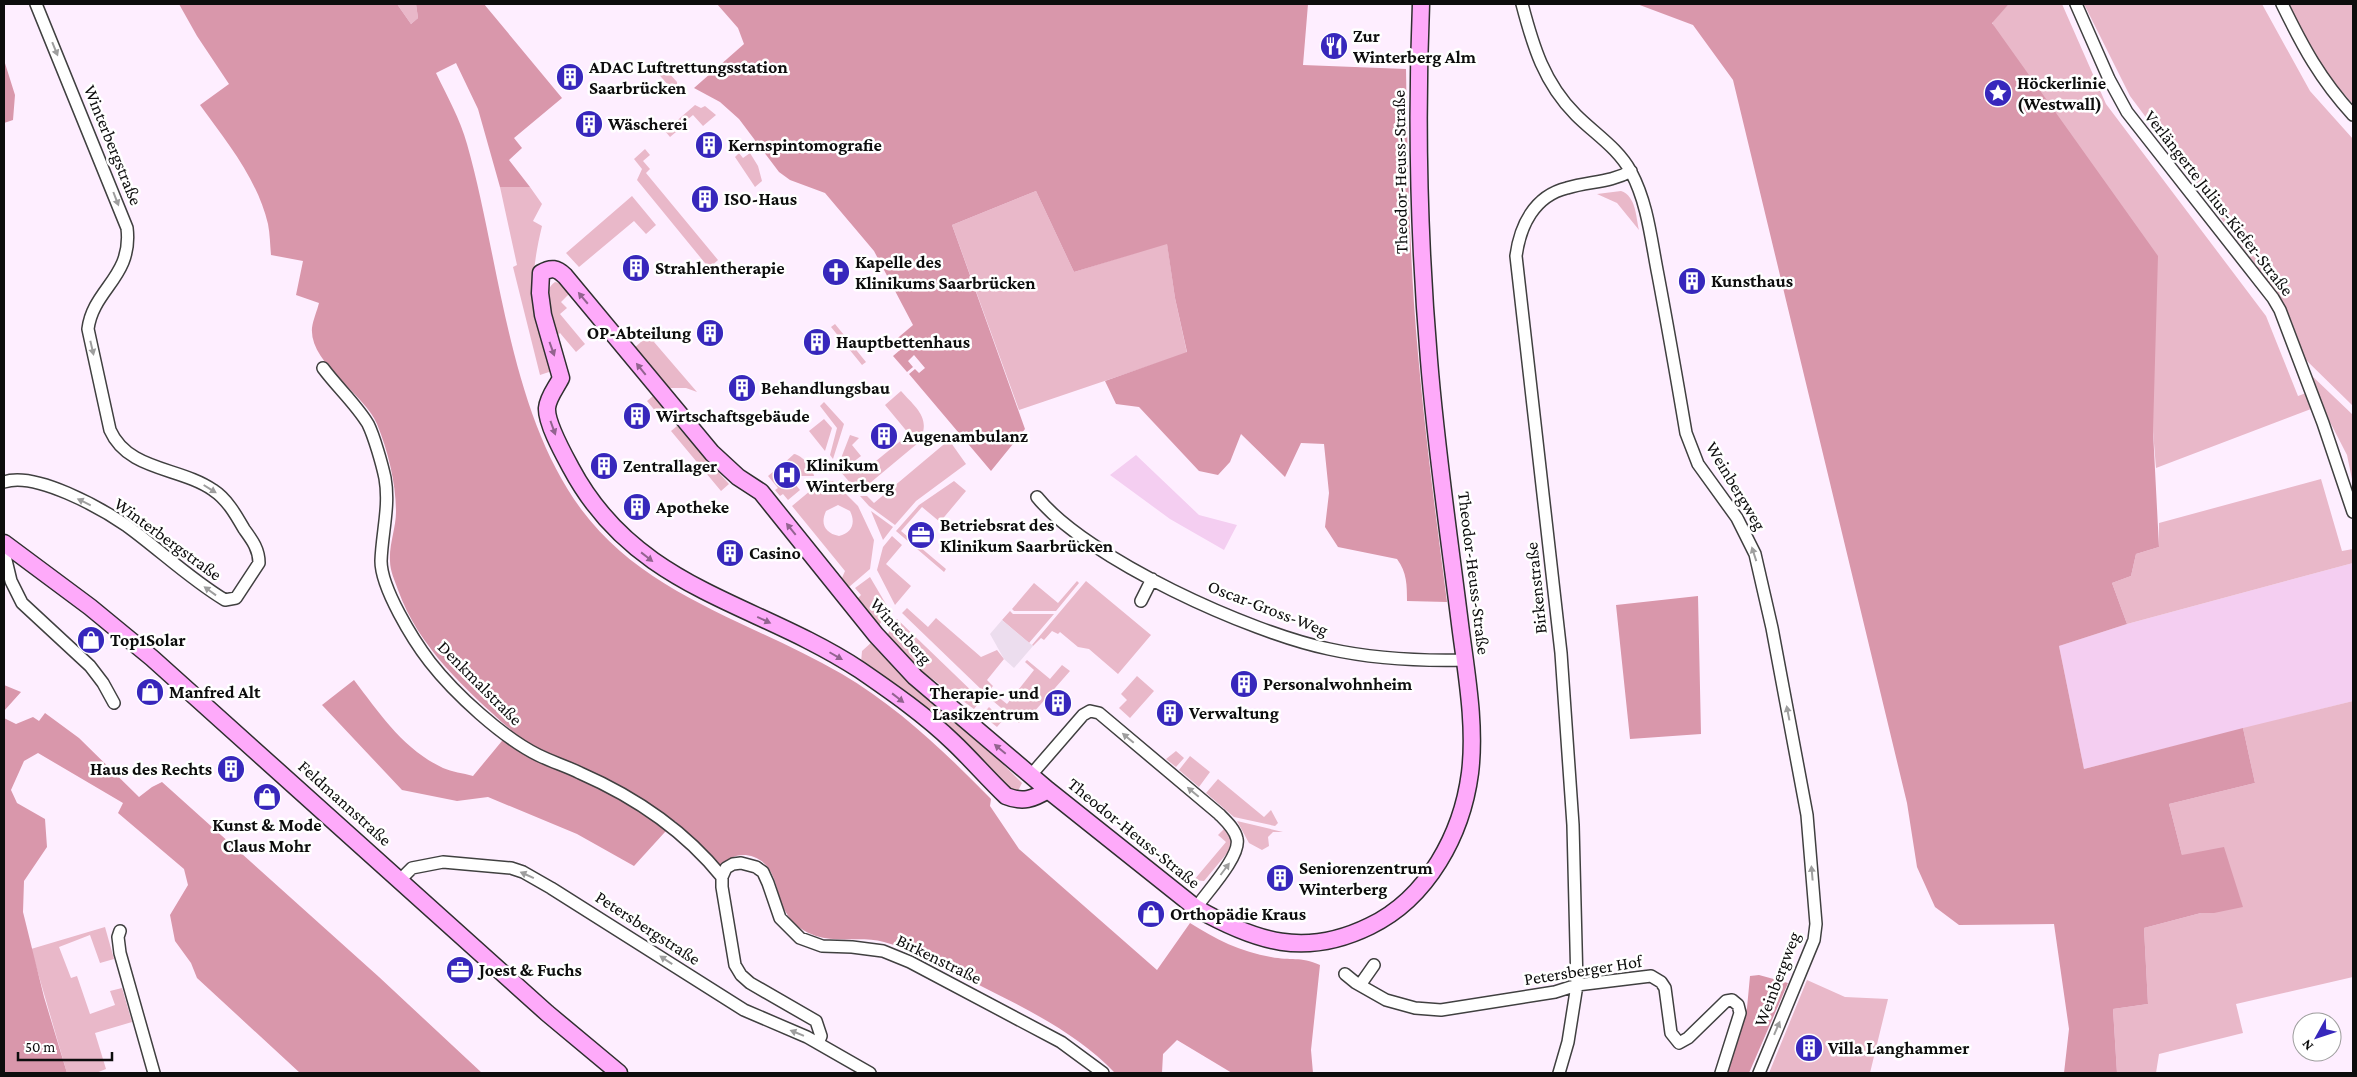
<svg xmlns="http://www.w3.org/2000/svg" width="2357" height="1077" font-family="'Crimson Pro',serif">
	<rect width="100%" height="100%" fill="#feeeff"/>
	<!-- farmland -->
	<path fill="#f4cef1" d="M1136,455l63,60 38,10 -13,25 -54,-31 -60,-44z
		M2353,563v138l-269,68 -25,-123 68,-22z"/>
	<!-- green -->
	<path fill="#e9b8c9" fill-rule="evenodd" d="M397,4h19l2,14 -7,6z
		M2009,4h53l44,100 160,212 32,80 8,-3 5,16 -155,59 -3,-37 -161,-409z
		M2084,4h178l48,87 43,48v267l-48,-47 -14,-39 -13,-25 -148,-199z
		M2288,4h65v100l-28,-31z
		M654,69l7,1 4,4 3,-2 9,10v13z
		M695,105l6,3 4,-2 11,9 -13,11 -10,-11 -18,15 1,2 -6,5 -5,-6z
		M645,149l5,6 -7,6 7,8 -4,4 72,87 -9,8 -72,-88 5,-11 -8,-10z
		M739,153l4,5 7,-5 8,13 4,15 -7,6 -20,-30z
		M500,187h30l12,17 -9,17 9,5c-14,58 -11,88 10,145l-12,4 -27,-108 4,-2z
		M1036,191l38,81 93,-29 8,55 12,55 -168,57 -67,-185z
		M1621,191c15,5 15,26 18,39l-22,-27 -20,-9z
		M632,196l24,29 -10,9 -12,-13 -55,46 -13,-14z
		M555,282l8,2 7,9 -9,9 6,6 -7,6 25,30 -9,8 -16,-19 -7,5c-3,-15 -14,-45 2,-56z
		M835,324l31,38 -4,3 -31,-38z
		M659,326l7,6 -12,10 43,50 -11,-4h-19l-34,-39z
		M2310,374l43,41v69l-6,-29 -17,-33z
		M901,391c15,17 32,28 17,52l-48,40 -8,3 -10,-1 -12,-14 19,-7 6,6 44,-36 -24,-29z
		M653,396l15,18 -6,5 -15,-18z
		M824,402l20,22 -11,35 -3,-4 7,-27 -17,-22z
		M824,419l8,9 -7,23 -16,-20z
		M677,426l52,58 -8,7 -50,-60z
		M850,435l9,3 -7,7 9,11 -9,7 -12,5 -2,-2z
		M949,440l17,24 -50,37 -21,24 -26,-19 -9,-10h7l7,7z
		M794,454c8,1 19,14 20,22h-21l-10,-12z
		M780,466l20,24 -12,10 -5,-6 -3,2 -5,-6 3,-2 -10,-12z
		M2321,479l21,72 11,-2v14l-226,61 -15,-41 19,-7 5,-22 23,-7v-24z
		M822,481h11l25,25 16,34 -4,29 -21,18 -7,-9 3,-7 -53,-65zM838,505l12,6c6,12 2,22 -11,25 -14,-3 -19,-12 -13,-25z
		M954,481l12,10 -26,31 -18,-15 -21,24 45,38 -2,3 -48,-41 23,-26z
		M871,511l22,16 -10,13z
		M892,536l10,9 -16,19 25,22 -16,19 -18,-35 6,-23z
		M870,577l20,34 -11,14 -21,-27 3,-3 -6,-7z
		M1077,581l2,2 -23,28h-42l-2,-2 22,-26 24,20z
		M1086,581l65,54 -33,39 -29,-25 -11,-2 -18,-15 -2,2 -6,-3 -8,9 -3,-2 -8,8 -1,-1z
		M907,608l21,19 8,-9 45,39 16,-7 7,9 -17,21 6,6 -7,8 -84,-81z
		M1010,611l3,3h41l-25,29 -27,-23z
		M897,619l84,81 -7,9 -54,-39 -34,-33z
		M873,641l132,122 -1,2 18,18 -4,8 -6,1 -151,-129 1,-12z
		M1027,660l23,19 12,-14 8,6 -44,50 -3,-2 -4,4 -26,-22 4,-5 10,8 27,-34 -9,-8z
		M1137,676l17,15 -24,27 -11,-10 8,-8 -6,-6z
		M2353,701v276l-117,27 7,29 -84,21 -3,19h-39l-4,-64 35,-5 -4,-76 57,-15h13l-32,-58 -13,-51 86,-21 -12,-55z
		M989,707l14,13 -6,7 -15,-12z
		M1176,751l8,7 -8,9 -10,-8z
		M1190,756l20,16 -11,15 -20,-17z
		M1218,779l46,38 7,-7 7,13 -3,3 -41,-9 -28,-24z
		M1237,821l46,11h-10l-5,5 1,9 -7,4 -13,-7z
		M1226,827l7,19 -29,35 -10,-1 32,-38 -8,-7z
		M105,927l9,32 -14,4 -10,-28 -31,12 12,31 6,-2 13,38 25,-9 -5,-14 12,-3 10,34 -37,11 11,36 -10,4h-29l-36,-124z
		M1807,980l38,17 43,2 -18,74h-101z"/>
	<!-- forest -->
	<path fill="#d997ab" d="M179,4h218l14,20 7,-6 -2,-14h68l78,94 -48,40 8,10 -13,12 21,27h-30l-22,-78 -22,-46 -20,10c11,23 24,46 31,71 33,116 41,266 114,365 64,87 172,113 261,165 56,33 104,79 149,125l-1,7 29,43 138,121 33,-47c25,16 51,29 81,34 20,4 29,-1 49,8l-9,85 2,23h-81l-55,-33 -14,14 -1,19h-47c-42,-44 -101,-70 -154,-97 -24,-12 -50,-27 -77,-34 -22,-6 -46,1 -68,-6 -11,-4 -23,-11 -29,-22 -13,-20 -8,-47 -33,-57 -14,-5 -24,0 -35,9l-44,-45 -41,45 -57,-32 -89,-37 -31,4 -55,-11 -80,-85 32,-25c26,34 49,69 89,88 9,4 20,5 30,8l38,-46c-45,-40 -92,-82 -113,-140 -3,-9 -8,-19 -8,-29 -1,-17 6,-33 6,-49 0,-29 -8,-61 -19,-88 -12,-30 -68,-61 -65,-96 1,-8 5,-17 7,-25l-23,-8 7,-34 -32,-6c-1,-10 -1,-21 -3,-31 -11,-46 -42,-83 -68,-119l29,-21 -32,-48z
		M717,4h591l-5,61 103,4c1,78 3,157 8,235 7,99 20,199 33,298l-40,-1c0,-15 0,-29 -10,-42l-59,-12 -13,-20 4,-34 -5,-49 -23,-1 -16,34 -44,-43 -11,28 -12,13 -19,-4 -60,-64 -23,-3 -11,-23 82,-29 -12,-54 -8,-54 -93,28 -38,-81 -84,34 73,204 -34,42 -82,-97 6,-5 4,4 6,-5 -11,-13 -6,6 5,6 -6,5 -14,-16 7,-6 -7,-8 20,-17 -39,-74 -49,-58 -35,-13 -11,-8 -40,-53 -19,-17 -26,-14 50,-44 -6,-16z
		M1637,4h372l-17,19 166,233 -5,175 6,116 -23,7 -5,22 -19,7 15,41 -68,22 25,123 159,-41 12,55 -86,21 13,51 42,-8 19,60 -29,6h-13l-57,15 4,76 -35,5 4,64h-53l5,-44 -15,-105 -95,1 -24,-18 -18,-40 -10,-64 -174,-723 -40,-55z
		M4,60l11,35 -2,25 -9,3z
		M1698,596l3,138 -71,5 -14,-134z
		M4,685l17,7 -17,19z
		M45,713l34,25 60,59 13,-10 10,-5 217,195 103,96h-182l-103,-95 -6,-15 -16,-22 -5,-26 18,-30 -4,-16 -66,-56 5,-10 -85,-50 -14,8 -13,29 6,13 28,16 2,28 -23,34 -1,31 21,85 23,76h-63v-355l12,6 17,-7 6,4z
		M1759,975l29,8 -39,90h-22l20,-65 3,-32z"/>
	<!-- plaza -->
	<path fill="#ecddee" d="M1002,620l31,26 -19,22 -10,-9 -14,-25z"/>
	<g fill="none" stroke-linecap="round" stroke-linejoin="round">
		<defs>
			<path id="street" d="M1522,4c11,42 22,79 54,111 19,19 42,33 55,57 17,32 20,68 27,103 10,53 19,105 28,158l12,31 39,54 18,36 17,74 35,187 9,109 -2,16 -55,133
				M2076,4l33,75 18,33 146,186 7,12 43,113 30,89
				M2282,4c21,43 38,75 71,111
				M323,368c14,19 33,36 45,56 6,12 14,40 17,54 5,28 -3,54 -4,83 0,27 32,79 49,101 25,32 72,75 108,93 14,7 28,11 42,18 55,24 104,57 142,104
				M4,482c31,-11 97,26 123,44 33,24 63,53 98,74l11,-2 23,-35c0,-14 -7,-23 -15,-34 -8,-14 -17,-30 -31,-39 -33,-23 -85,-19 -103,-60l-22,-101c5,-40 45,-52 39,-101l-91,-224
				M1037,497c50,62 214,136 292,152 45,10 89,12 135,11
				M5,556l6,25 11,22 68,63 13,17 11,20
				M1141,601l11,-22
				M1031,775l52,-60 7,-4 9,2 120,101c7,7 16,15 18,25 4,17 -31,54 -41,69
				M400,880l12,-12 31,-6 68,6 12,4 28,16 193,122 63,27 63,36
				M120,931l-2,6 2,16 34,120
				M1345,974l11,9 30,17 29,8 26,2 114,-18 22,-7 74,-9 10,6 4,6 6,45 8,10 9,-5 38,-37 6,-1 6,5 2,8 -19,60
				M1360,985l14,-20
				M818,1043l3,-7 -5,-15 -66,-38 -9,-8 -6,-10 -13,-78v-10l4,-9 7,-4 8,-1 15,4 7,5 5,11 12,35 20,20 22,8 30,1 31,4 27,11 151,80 42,31
				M1559,1073l9,-31 9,-57 -4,-160 -12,-172 -45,-397c4,-30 18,-60 51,-68 22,-7 43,-5 64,-17"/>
			<path id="secondary" d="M4,543l86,64 62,51 395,355 72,60
				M1048,790c-15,9 -25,13 -42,6 -18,-17 -35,-37 -53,-54 -28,-27 -61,-50 -93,-72 -105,-69 -224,-80 -289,-202 -7,-13 -25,-45 -24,-60 1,-11 9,-20 14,-30l-18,-63 -3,-22 1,-20c10,-6 16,-5 24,3l147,177 26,24 23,15 115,143 39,42 133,113 148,118c60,34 109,50 174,18 58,-28 92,-92 100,-153 6,-49 -4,-101 -10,-149 -11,-88 -24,-176 -31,-264 -10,-118 -13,-237 -8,-356"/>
		</defs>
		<!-- street casing -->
		<use href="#street" stroke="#404040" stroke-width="14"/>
		<!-- secondary casing -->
		<use href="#secondary" stroke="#2f2f2f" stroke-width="19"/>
		<!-- street -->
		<use href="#street" stroke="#fff" stroke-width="11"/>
		<!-- secondary -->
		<use href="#secondary" stroke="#feaafa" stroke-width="16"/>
	</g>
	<!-- one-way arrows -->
	<defs><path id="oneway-solid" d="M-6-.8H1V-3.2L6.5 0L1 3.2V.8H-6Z" transform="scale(1.25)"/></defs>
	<g fill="#9e9e9e">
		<use href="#oneway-solid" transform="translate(55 49) rotate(68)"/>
		<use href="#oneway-solid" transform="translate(116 199) rotate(69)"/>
		<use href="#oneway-solid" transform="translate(92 348) rotate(77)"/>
		<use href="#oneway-solid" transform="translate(210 489) rotate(32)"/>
		<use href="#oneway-solid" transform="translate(84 502) rotate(-154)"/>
		<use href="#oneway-solid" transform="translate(1754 554) rotate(-108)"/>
		<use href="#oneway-solid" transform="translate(210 591) rotate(-144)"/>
		<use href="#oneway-solid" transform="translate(1788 713) rotate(-101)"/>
		<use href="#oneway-solid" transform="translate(1128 738) rotate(-140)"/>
		<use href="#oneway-solid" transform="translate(1193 792) rotate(-140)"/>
		<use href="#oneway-solid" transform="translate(1225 869) rotate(-53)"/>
		<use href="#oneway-solid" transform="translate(1812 873) rotate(-95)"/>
		<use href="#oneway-solid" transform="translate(527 875) rotate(-156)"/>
		<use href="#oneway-solid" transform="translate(666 960) rotate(-147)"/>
		<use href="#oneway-solid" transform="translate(1777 1028) rotate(-67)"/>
		<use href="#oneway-solid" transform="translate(797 1033) rotate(-158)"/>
	</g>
	<g fill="#92638f">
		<use href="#oneway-solid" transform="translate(583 298) rotate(-130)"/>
		<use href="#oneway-solid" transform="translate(552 349) rotate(70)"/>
		<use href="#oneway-solid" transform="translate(641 369) rotate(-129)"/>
		<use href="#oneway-solid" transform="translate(553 428) rotate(70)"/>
		<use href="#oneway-solid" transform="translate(791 529) rotate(-129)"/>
		<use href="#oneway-solid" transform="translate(647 557) rotate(38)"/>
		<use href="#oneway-solid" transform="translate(764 620) rotate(25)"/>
		<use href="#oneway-solid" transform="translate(836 656) rotate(30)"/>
		<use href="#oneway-solid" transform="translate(898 698) rotate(38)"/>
		<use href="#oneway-solid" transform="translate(1000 749) rotate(-140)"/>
	</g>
	<!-- icons -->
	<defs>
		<symbol id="restaurant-disc" viewBox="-11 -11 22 22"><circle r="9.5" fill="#3727bc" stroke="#fff"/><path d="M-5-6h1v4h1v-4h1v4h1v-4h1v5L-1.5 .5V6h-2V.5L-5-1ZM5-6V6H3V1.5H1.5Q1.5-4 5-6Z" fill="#fff"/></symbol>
		<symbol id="building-disc" viewBox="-11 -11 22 22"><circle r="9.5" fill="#3727bc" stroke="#fff"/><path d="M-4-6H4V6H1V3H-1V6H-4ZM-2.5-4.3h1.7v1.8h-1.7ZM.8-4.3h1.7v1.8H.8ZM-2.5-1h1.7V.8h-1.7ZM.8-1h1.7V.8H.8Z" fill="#fff"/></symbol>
		<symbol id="sight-disc" viewBox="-11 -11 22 22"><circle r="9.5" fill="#3727bc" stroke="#fff"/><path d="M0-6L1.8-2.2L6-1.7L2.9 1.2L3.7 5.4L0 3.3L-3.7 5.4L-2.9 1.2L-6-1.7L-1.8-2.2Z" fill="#fff"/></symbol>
		<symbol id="church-disc" viewBox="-11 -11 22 22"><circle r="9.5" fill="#3727bc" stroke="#fff"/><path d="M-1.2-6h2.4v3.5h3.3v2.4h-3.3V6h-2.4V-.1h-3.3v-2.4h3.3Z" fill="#fff"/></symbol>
		<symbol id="hospital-disc" viewBox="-11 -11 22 22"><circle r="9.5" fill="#3727bc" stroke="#fff"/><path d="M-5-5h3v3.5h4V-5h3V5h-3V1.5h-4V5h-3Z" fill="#fff"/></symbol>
		<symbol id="office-disc" viewBox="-11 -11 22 22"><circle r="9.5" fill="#3727bc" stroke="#fff"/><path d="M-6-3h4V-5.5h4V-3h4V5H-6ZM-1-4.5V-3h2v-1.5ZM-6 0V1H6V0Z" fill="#fff"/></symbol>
		<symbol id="shop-disc" viewBox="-11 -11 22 22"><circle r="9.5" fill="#3727bc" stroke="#fff"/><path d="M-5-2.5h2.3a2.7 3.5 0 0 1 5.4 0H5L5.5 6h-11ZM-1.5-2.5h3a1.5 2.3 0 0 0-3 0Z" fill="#fff"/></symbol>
	</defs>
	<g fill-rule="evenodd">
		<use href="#restaurant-disc" x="1318" y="30" width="32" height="32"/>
		<use href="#building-disc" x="554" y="61" width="32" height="32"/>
		<use href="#sight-disc" x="1982" y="77" width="32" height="32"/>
		<use href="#building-disc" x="573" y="108" width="32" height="32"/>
		<use href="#building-disc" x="693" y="129" width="32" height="32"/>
		<use href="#building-disc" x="689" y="183" width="32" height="32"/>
		<use href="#building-disc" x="620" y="252" width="32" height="32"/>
		<use href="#church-disc" x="820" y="256" width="32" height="32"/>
		<use href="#building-disc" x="1676" y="265" width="32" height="32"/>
		<use href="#building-disc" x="694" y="317" width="32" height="32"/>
		<use href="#building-disc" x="801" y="326" width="32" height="32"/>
		<use href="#building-disc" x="726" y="372" width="32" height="32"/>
		<use href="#building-disc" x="621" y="400" width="32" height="32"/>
		<use href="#building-disc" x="868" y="420" width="32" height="32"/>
		<use href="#building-disc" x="588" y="450" width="32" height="32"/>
		<use href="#hospital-disc" x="771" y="459" width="32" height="32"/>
		<use href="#building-disc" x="621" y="491" width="32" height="32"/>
		<use href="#office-disc" x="905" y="519" width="32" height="32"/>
		<use href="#building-disc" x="714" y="537" width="32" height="32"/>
		<use href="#shop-disc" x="75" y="624" width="32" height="32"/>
		<use href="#building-disc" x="1228" y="668" width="32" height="32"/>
		<use href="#shop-disc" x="134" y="676" width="32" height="32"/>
		<use href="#building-disc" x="1042" y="687" width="32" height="32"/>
		<use href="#building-disc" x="1154" y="697" width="32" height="32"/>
		<use href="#building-disc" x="215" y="753" width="32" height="32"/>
		<use href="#shop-disc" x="251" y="781" width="32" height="32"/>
		<use href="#building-disc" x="1264" y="862" width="32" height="32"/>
		<use href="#shop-disc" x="1135" y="898" width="32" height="32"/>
		<use href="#office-disc" x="444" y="954" width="32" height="32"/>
		<use href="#building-disc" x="1793" y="1032" width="32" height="32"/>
	</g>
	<g text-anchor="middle" stroke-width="5" stroke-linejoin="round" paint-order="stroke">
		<!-- poi labels -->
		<g font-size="18" font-weight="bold" fill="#0d0d0d" stroke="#fff" text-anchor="start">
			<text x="1353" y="42">Zur<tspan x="1353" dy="21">Winterberg Alm</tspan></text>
			<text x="589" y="73">ADAC Luftrettungsstation<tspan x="589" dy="21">Saarbrücken</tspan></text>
			<text x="2017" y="89">Höckerlinie<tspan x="2017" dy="21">(Westwall)</tspan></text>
			<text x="608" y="130">Wäscherei</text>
			<text x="728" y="151">Kernspintomografie</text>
			<text x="724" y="205">ISO-Haus</text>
			<text x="855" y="268">Kapelle des<tspan x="855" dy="21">Klinikums Saarbrücken</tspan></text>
			<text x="655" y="274">Strahlentherapie</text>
			<text x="1711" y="287">Kunsthaus</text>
			<text x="691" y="339" text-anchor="end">OP-Abteilung</text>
			<text x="836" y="348">Hauptbettenhaus</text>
			<text x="761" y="394">Behandlungsbau</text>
			<text x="656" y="422">Wirtschaftsgebäude</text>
			<text x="903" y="442">Augenambulanz</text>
			<text x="806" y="471">Klinikum<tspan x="806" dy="21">Winterberg</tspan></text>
			<text x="623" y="472">Zentrallager</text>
			<text x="656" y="513">Apotheke</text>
			<text x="940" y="531">Betriebsrat des<tspan x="940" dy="21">Klinikum Saarbrücken</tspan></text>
			<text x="749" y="559">Casino</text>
			<text x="110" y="646">Top1Solar</text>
			<text x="1263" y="690">Personalwohnheim</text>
			<text x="169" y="698">Manfred Alt</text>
			<text x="1039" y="699" text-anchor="end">Therapie- und<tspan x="1039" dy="21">Lasikzentrum</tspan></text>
			<text x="1189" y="719">Verwaltung</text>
			<text x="212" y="775" text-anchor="end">Haus des Rechts</text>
			<text x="267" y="831" text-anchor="middle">Kunst &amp; Mode<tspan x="267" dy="21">Claus Mohr</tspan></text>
			<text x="1299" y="874">Seniorenzentrum<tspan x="1299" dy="21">Winterberg</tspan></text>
			<text x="1170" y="920">Orthopädie Kraus</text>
			<text x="479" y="976">Joest &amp; Fuchs</text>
			<text x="1828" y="1054">Villa Langhammer</text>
		</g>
		<!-- street labels -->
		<g font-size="18" fill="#0d0d0d" stroke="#fff">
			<text transform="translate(113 145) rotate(68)" y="6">Winterbergstraße</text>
			<text transform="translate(1400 172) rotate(-91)" y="6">Theodor-Heuss-Straße</text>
			<text transform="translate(2219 203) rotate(52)" y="6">Verlängerte Julius-Kiefer-Straße</text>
			<text transform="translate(1736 486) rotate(59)" y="6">Weinbergweg</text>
			<text transform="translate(168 539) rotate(36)" y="6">Winterbergstraße</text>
			<text transform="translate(1474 573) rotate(83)" y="6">Theodor-Heuss-Straße</text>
			<text transform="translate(1536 588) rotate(-96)" y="6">Birkenstraße</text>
			<text transform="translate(1268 608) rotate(21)" y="6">Oscar-Gross-Weg</text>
			<text transform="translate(901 631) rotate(48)" y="6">Winterberg</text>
			<text transform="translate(480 683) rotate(45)" y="6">Denkmalstraße</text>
			<text transform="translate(345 803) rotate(42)" y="6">Feldmannstraße</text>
			<text transform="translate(1134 833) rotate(39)" y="6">Theodor-Heuss-Straße</text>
			<text transform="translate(648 928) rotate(33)" y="6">Petersbergstraße</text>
			<text transform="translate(939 959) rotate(26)" y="6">Birkenstraße</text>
			<text transform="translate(1583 970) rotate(-9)" y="6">Petersberger Hof</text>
			<text transform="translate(1777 979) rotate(-69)" y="6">Weinbergweg</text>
		</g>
	</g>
	<!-- border -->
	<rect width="2357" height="1077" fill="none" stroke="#0d0d0d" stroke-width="10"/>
	<!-- north arrow -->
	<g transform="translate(2317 1037) rotate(230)"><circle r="24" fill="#ffffff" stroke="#9e9e9e"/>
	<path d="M0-4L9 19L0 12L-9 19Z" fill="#3727bc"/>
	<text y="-8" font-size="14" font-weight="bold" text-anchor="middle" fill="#0d0d0d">N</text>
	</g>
	<!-- scale -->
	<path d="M18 1052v8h94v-8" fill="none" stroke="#0d0d0d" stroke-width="2.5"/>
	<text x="25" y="1052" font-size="15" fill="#0d0d0d" stroke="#ffffff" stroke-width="4" paint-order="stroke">50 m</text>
</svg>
